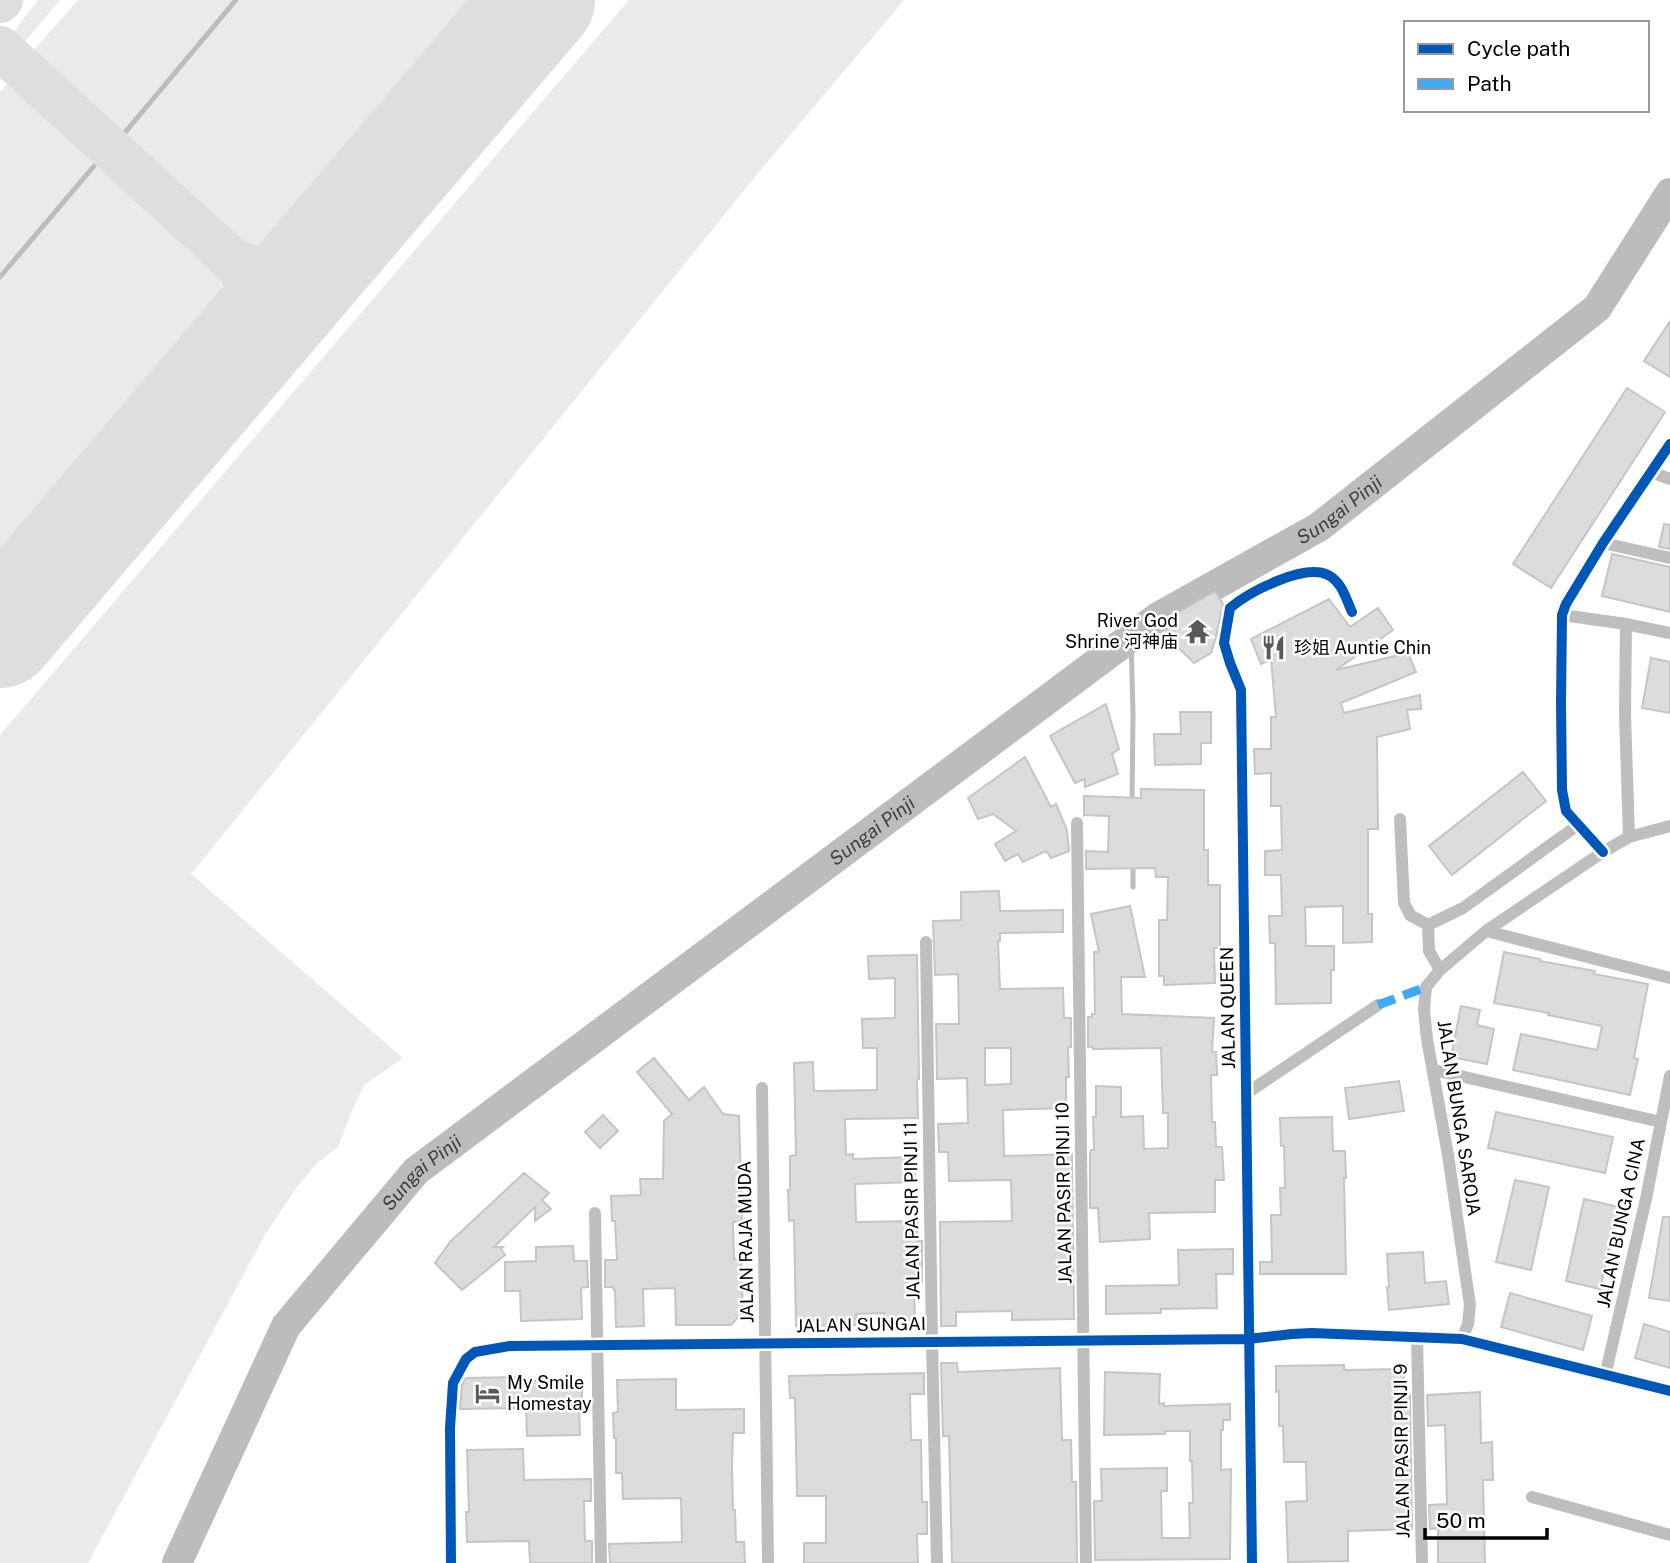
<svg xmlns="http://www.w3.org/2000/svg" width="1670" height="1563" font-family="'Public Sans','Noto Sans SC',sans-serif">
	<rect width="100%" height="100%" fill="#fff"/>
	<!-- green -->
	<path fill="#eaeaea" d="M38,0h22l-43,51 -10,-11z
		M78,0h398l-214,252 -11,1 -13,-7 -210,-189z
		M629,0h275l-141,167 -572,707 212,184 -39,27 -13,28 -13,34 -21,16 -20,24 -31,46 -178,330h-88v-828z
		M8,83l201,176 8,11 7,25 -224,263v-466z"/>
	<g fill="none" stroke-linecap="round" stroke-linejoin="round">
		<!-- stream -->
		<path stroke="#bcbcbc" stroke-width="5" d="M122,136l114,-136
			M0,277l94,-111
			M1131,637l2,77 -1,90
			M1133,863v24"/>
		<!-- river -->
		<path stroke="#bcbcbc" stroke-width="30" id="s1" d="M177,1563l109,-237 130,-155 742,-554 161,-90 278,-219 73,-115"/>
		<!-- taxiway -->
		<path stroke="#dedede" stroke-width="44" d="M0,1l1,-1
			M0,48l232,212c26,31 20,65 3,98
			M232,260c41,17 59,12 96,-11"/>
		<!-- runway -->
		<path stroke="#dedede" stroke-width="110" d="M0,633l540,-633"/>
	</g>
	<!-- building -->
	<path fill="#dcdcdc" stroke="#c5c5c5" stroke-width="2" fill-rule="evenodd" d="M1670,321v56l-26,-16z
		M1627,388l38,24 -114,176 -38,-24z
		M1664,524l6,1v24l-11,-2z
		M1612,554l58,13v45l-68,-16z
		M1215,591l8,13 -6,29 -6,20 -17,10 -29,-28 6,-18z
		M1329,599l21,28 28,-19 15,22 -57,40 72,-17 8,19 -75,31 3,10 76,-18 1,14 -14,1 3,19 -33,8 1,92h-10v85h4v28l-29,1v-37l-38,1 1,39h28v24h-3v33l-55,1 -1,-61h-5l-1,-27h13l-1,-41h-16v-24l17,-1 -1,-44h-10v-33l-16,1 -1,-25h17v-32h5l-5,-58 -10,5 -10,-25z
		M1651,658l19,4v51l-28,-5z
		M1106,704l13,45 -7,5 6,20 -33,13v-8l-10,4 -25,-47z
		M1180,712h31v31h-10v21l-46,1 -1,-31h27z
		M1025,757l26,50 5,-3 11,26 2,21 -18,7 -5,-7 -23,11 -5,-8 -13,7 -10,-17 21,-13 -23,-17 -15,5 -10,-21z
		M1523,772l23,29 -94,74 -23,-29z
		M1141,789l63,1v60h4v35h12v63h-6l1,35 -51,2v-9h-5v-56h8l1,-43h-12l-1,-9 -69,1v-18l22,1 1,-36 -25,-1v-19l57,2z
		M999,891l1,20 63,-1v22l-63,1v8h-2l2,48 63,-1 1,30h7v29h-3l1,30h-3v31l-63,2 1,46 68,-2 2,165 -62,1v-9l-56,1v14h-15l-1,-104 72,-1 -1,-41 -62,1 -1,-29h-9l-1,-28 30,-1 -1,-45 -30,1 -1,-55h23l-1,-50 -23,1 -2,-54 28,-1v-28zM985,1048h26v36l-26,1z
		M1130,906l15,71h-24l1,37 92,4 -2,34h4l1,23h-6l1,47h3l1,25h6l2,33h-9v32l-66,1 1,26 -50,3 -2,-34h-8v-55l1,-3h3l-1,-33h3v-31l25,1v30l22,-1 1,33 24,-1v-35h-5l-2,-65 -68,1v-2h-5v-30h4v-3h3l-1,-62h5l-8,-38z
		M1504,952l36,7v2l55,10 -1,3 54,10 -14,74 4,1 -8,36 -117,-25 8,-36 76,16 5,-24 -54,-11 1,-2 -55,-10z
		M917,955l2,124h-2l1,39 -73,1 1,36 7,-1v5l61,-2 1,25 -60,2 1,38 60,-1 1,2 1,18h4v41l-8,1 1,38h-31v-8l-28,1v11l-60,1 -2,-106 -5,1 -1,-31h2v-34l6,-1 -2,-92 19,-1 1,29 63,-1v-42h-14l-1,-29 33,-1v-40l-26,1 -1,-23z
		M1461,1006l19,4 -3,15 17,4 -7,35 -36,-7z
		M654,1058l35,42 15,-13 19,27 16,2 3,105 -9,1 1,37h7l2,53 -12,13h-55l-1,-37 -32,1 1,37 -28,1 -1,-37h-1l-1,-3h-8v-27h12l-2,-39h-3l-1,-25 30,-1 -1,-16h23l1,-58 8,-7 -35,-42z
		M1399,1081l5,30 -55,8 -4,-31z
		M1496,1112l117,25 -8,36 -117,-25z
		M603,1115l15,16 -18,17 -15,-16z
		M1332,1117l1,34h12l1,27h-2l2,96h-86v-12h12l-1,-47h10l-1,-27h5l-1,-42h-3l-1,-28z
		M524,1173l25,20 -7,7 9,9 -16,12v-14l-41,40h9l-2,2 4,6 -43,35 -27,-27 15,-21z
		M1515,1180l34,7 -18,83 -35,-8z
		M1584,1199l35,8 -19,82 -34,-8z
		M1663,1217h7v84l-21,-3z
		M573,1246l1,15h13l1,26 -7,1 1,31 -61,2 -1,-30h-15v-29l31,-1v-14z
		M1233,1249v25h-17l1,34 -56,1v4l-55,1v-28l73,-1 -1,-35z
		M1423,1252l2,31 21,-2 3,23 -60,6 -2,-23h2l-2,-33z
		M1510,1293l82,23 -9,34 -82,-23z
		M1644,1324l26,8v36l-35,-10z
		M941,1363h16l1,9 102,-4 2,72h9l1,42h4l1,81h-125l-3,-127h-6z
		M1344,1365v5l60,-1v26h6l2,134 -64,2v30l-60,1 -2,-60 21,-1 -1,-39h-22l-1,-36h-4v-35l-3,1v-26z
		M1105,1372l55,2 -1,30 5,-1v3l66,-2v16h-7v10h-2v40l10,-1 -1,90 -135,1 -1,-59h8l-1,-32 66,-1v23h-6l1,47h28l-1,-35h4l-1,-42h-2v-30h-25v3l-61,1z
		M924,1373v21h-14l1,46h10l1,62h5v32h-10l1,29h-114v-20h22v-47h-29l-2,-98h-5l-1,-22z
		M517,1377v4l65,-1v22h-3l1,33 -53,1 -1,-28 -66,1 2,-24 4,-7z
		M676,1379v31l68,-1v24h-11l-1,32 1,45h2l1,32h8l1,21h-135l-1,-19 73,-2 -1,-44 -58,1 -1,-26h-6v-35h-2l-1,-25 5,-1 -1,-32z
		M1480,1392l1,51 11,-1 1,38h-10l2,83h-47v-35l-8,1 -1,-24 18,-1 -2,-79 -17,1 -1,-31z
		M523,1449l1,31 67,-1v22h-7l1,40h7v22h-62l-1,-22 -62,1 -1,-30h3l-2,-62z"/>
	<g fill="none" stroke-linecap="round" stroke-linejoin="round">
		<!-- minor -->
		<path stroke="#bebebe" stroke-width="12" d="M1651,472l19,7
			M1603,543l67,15
			M1562,615l64,9 44,9
			M1626,624l-1,90 4,123
			M1400,819l4,84 6,12 18,10
			M1077,823l9,740
			M1603,852l-37,-41 -4,-21 -1,-87 1,-88 4,-11 37,-61 67,-99
			M1486,931l184,47
			M926,942l6,400 5,221
			M1440,970l-11,-19 -1,-26 35,-17 115,-83
			M1434,1070l227,52
			M762,1088l6,475
			M1247,1093l131,-88
			M595,1213l6,350
			M1417,1338l5,225
			M1462,1339l6,-15 2,-19 -22,-150 -21,-116 -3,-29 2,-23 14,-17 46,-39 117,-79 26,-15 41,-11
			M1605,1376l41,-177 24,-123
			M1532,1497l138,38
			M451,1563l-1,-135 3,-45 13,-24 9,-7 35,-6 738,-7 44,-5 20,-1 150,6 208,52
			M1252,1563l-11,-873 -11,-27 -6,-20 6,-35c19,-16 74,-45 98,-33 14,7 18,24 24,37"/>
		<!-- quiet -->
		<path stroke="#3fa9f5" stroke-width="9" stroke-dasharray="18 9" stroke-linecap="butt" d="M1378,1005l48,-18"/>
		<defs>
			<path id="cycleway" d="M1603,852l-37,-41 -4,-21 -1,-87 1,-88 4,-11 37,-61 67,-99
				M451,1563l-1,-135 3,-45 13,-24 9,-7 35,-6 738,-7 44,-5 20,-1 150,6 208,52
				M1252,1563l-11,-873 -11,-27 -6,-20 6,-35c19,-16 74,-45 98,-33 14,7 18,24 24,37"/>
		</defs>
		<!-- cycleway casing -->
		<use href="#cycleway" stroke="#fff" stroke-width="15"/>
		<!-- cycleway -->
		<use href="#cycleway" stroke="#0057b8" stroke-width="10"/>
	</g>
	<!-- icons -->
	<defs>
		<symbol id="temple-bare" viewBox="-9 -9 18 18"><path d="M0-6L5-2H3V0L6.5 2.5H4V6H1.5V3h-3V6H-4V2.5H-6.5L-3 0V-2H-5Z" fill="#595959" stroke="#fff" stroke-width="2.5" paint-order="stroke"/></symbol>
		<symbol id="restaurant-bare" viewBox="-9 -9 18 18"><path d="M-5-6h1v4h1v-4h1v4h1v-4h1v5L-1.5 .5V6h-2V.5L-5-1ZM5-6V6H3V1.5H1.5Q1.5-4 5-6Z" fill="#595959" stroke="#fff" stroke-width="2.5" paint-order="stroke"/></symbol>
		<symbol id="hotel-bare" viewBox="-9 -9 18 18"><path d="M-6-4.5h1.5V1H6V5H4.5V3h-9V5H-6ZM-4 0a1.8 1.8 0 1 1 3.6 0ZM.5 0V-2.5h3Q6-2.5 6 0Z" fill="#595959" stroke="#fff" stroke-width="2.5" paint-order="stroke"/></symbol>
	</defs>
	<g fill-rule="evenodd">
		<use href="#temple-bare" x="1180" y="614" width="35" height="35"/>
		<use href="#restaurant-bare" x="1256" y="630" width="35" height="35"/>
		<use href="#hotel-bare" x="470" y="1376" width="35" height="35"/>
	</g>
	<g text-anchor="middle" stroke-width="5" stroke-linejoin="round" paint-order="stroke">
		<!-- poi labels -->
		<g font-size="18" fill="#000" stroke="#fff" text-anchor="start">
			<text x="1178" y="627" text-anchor="end">River God<tspan x="1178" dy="21">Shrine 河神庙</tspan></text>
			<text x="1294" y="654">珍姐 Auntie Chin</text>
			<text x="507" y="1389">My Smile<tspan x="507" dy="21">Homestay</tspan></text>
		</g>
		<!-- street labels -->
		<g font-size="18" fill="#000" stroke="#fff">
			<text transform="translate(1228 1008) rotate(-91)" y="6">JALAN QUEEN</text>
			<text transform="translate(1459 1118) rotate(81)" y="6">JALAN BUNGA SAROJA</text>
			<text transform="translate(1064 1193) rotate(-91)" y="6">JALAN PASIR PINJI 10</text>
			<text transform="translate(912 1211) rotate(-91)" y="6">JALAN PASIR PINJI 11</text>
			<text transform="translate(1621 1223) rotate(-78)" y="6">JALAN BUNGA CINA</text>
			<text transform="translate(746 1242) rotate(-91)" y="6">JALAN RAJA MUDA</text>
			<text transform="translate(861 1325) rotate(-1)" y="6">JALAN SUNGAI</text>
			<text transform="translate(1402 1451) rotate(-91)" y="6">JALAN PASIR PINJI 9</text>
		</g>
		<!-- water labels -->
		<g font-size="19" font-style="italic" fill="#404040" stroke="#fff">
			<text dy="7" stroke="none"><textPath href="#s1" startOffset="1600">Sungai Pinji</textPath></text>
			<text dy="7" stroke="none"><textPath href="#s1" startOffset="1032">Sungai Pinji</textPath></text>
			<text dy="7" stroke="none"><textPath href="#s1" startOffset="466">Sungai Pinji</textPath></text>
		</g>
	</g>
	<!-- legend -->
	<rect x="1404" y="21" width="245" height="91" fill="#ffffff" stroke="#999999" stroke-width="2"/>
	<rect x="1418" y="44" width="35" height="10" fill="#0057b8" stroke="#999999" stroke-width="2"/>
	<text x="1467" y="56" font-size="21" fill="#000000">Cycle path</text>
	<rect x="1418" y="79" width="35" height="10" fill="#3fa9f5" stroke="#999999" stroke-width="2"/>
	<text x="1467" y="91" font-size="21" fill="#000000">Path</text>
	<!-- scale -->
	<path d="M1425 1528v10h122v-10" fill="none" stroke="#000000" stroke-width="3.5"/>
	<text x="1436" y="1528" font-size="21" fill="#000000" stroke="#ffffff" stroke-width="5" paint-order="stroke">50 m</text>
</svg>
